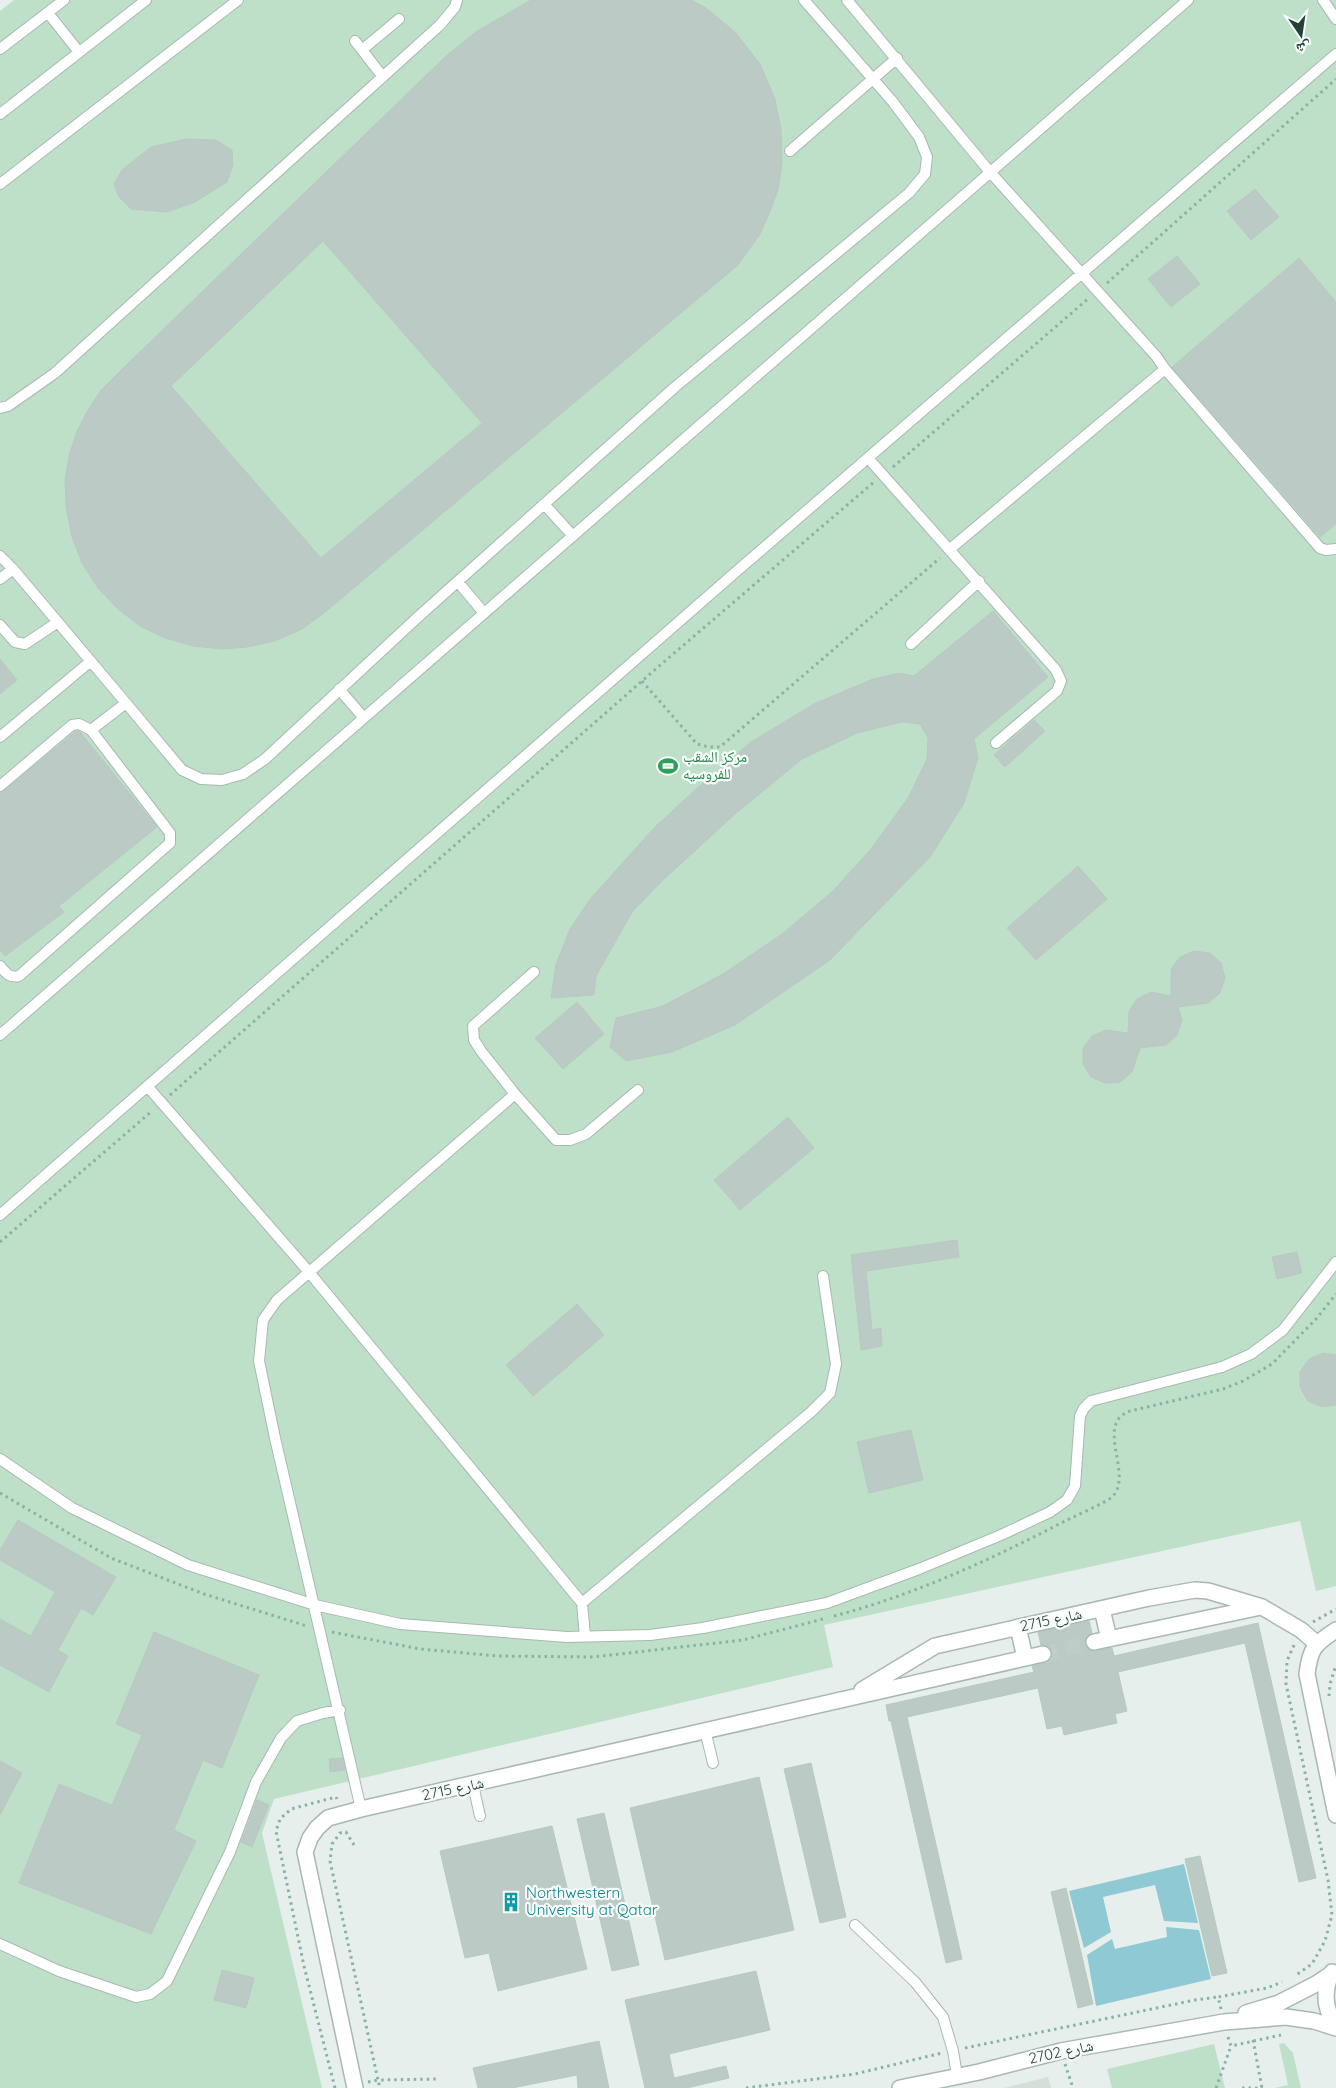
<svg xmlns="http://www.w3.org/2000/svg" width="1336" height="2088" font-family="Quicksand,'Noto Naskh Arabic',sans-serif">
	<rect width="100%" height="100%" fill="#e6efeb"/>
	<!-- built -->
	<path fill="#d4dfda" d="M1048,2077l3,11h-47z"/>
	<!-- green -->
	<path fill="#bfe0c8" d="M14,0h1322v1586l-20,5 -16,-70 -476,104 9,42 -559,132 -12,34 60,255h-322v-2077z
		M1284,2043l9,10 8,35h-26l13,-3 -9,-41z
		M1214,2044l11,44h-113l-5,-19z"/>
	<!-- water -->
	<path fill="#8ec9d4" d="M1184,1864l14,59 -34,-2 -9,-36 -52,12 8,35 -27,16 -15,-57z
		M1166,1927l33,3 12,49 -115,27 -9,-51 25,-16 3,10 52,-12z"/>
	<!-- building -->
	<path fill="#bbcac4" stroke="#b8c9c2" fill-rule="evenodd" d="M531,0h160l15,8 29,24 25,32 15,35 6,31 1,33 -4,27 -9,24 -9,20 -22,31 -414,348 -22,16 -27,12 -28,6 -25,2 -29,-3 -28,-8 -25,-12 -22,-17 -20,-21 -16,-25 -10,-26 -6,-30 -1,-27 4,-24 8,-25 11,-21 13,-20 16,-16 328,-317 32,-26zM323,241l159,182 -161,135 -150,-172z
		M186,139l30,1 16,10 1,15 -6,17 -32,20 -28,10 -36,-3 -12,-12 -5,-13 8,-14 29,-23z
		M1255,189l24,28 -28,23 -24,-29z
		M1177,256l23,28 -29,23 -23,-28z
		M1299,258l37,44v222l-16,13 -148,-170z
		M993,611l55,66 -74,62 4,19 -14,45 -34,54 -100,103 -95,65 -63,27 -46,9 -16,-14 6,-29 47,-12 60,-32 59,-40 51,-43 38,-42 37,-51 19,-39 1,-21 -8,-14 -18,-2 -45,11 -55,26 -68,56 -72,66 -30,31 -36,64 -2,19 -43,3 5,-34 14,-35 21,-31 63,-70 42,-39 55,-47 63,-38 59,-25 26,-6 15,3z
		M0,659l17,21 -17,14z
		M1034,720l11,11 -40,36 -11,-12z
		M76,731l4,1 77,95 -98,79 5,6 -59,44 -5,-6v-157l4,-2z
		M1078,866l29,33 -71,61 -29,-32z
		M1194,951l16,2 11,10 4,15 -5,15 -12,10 -30,4 4,13 -5,15 -11,10 -26,3 -8,24 -12,10 -15,1 -14,-6 -8,-13v-16l9,-12 14,-6 22,3 1,-22 8,-12 14,-7 20,4v-27l9,-12z
		M577,1002l27,32 -41,35 -28,-31z
		M788,1117l26,31 -74,62 -26,-30z
		M957,1240l2,17 -93,14 6,59 9,-2 1,18 -21,4 -10,-95z
		M1297,1252l5,21 -25,6 -5,-22z
		M577,1304l27,31 -71,61 -27,-31z
		M1323,1353l13,2v50l-14,2 -14,-6 -8,-14v-15l9,-13z
		M911,1430l12,50 -54,13 -12,-51z
		M18,1520l98,57 -23,38 -12,-7 -23,42 10,6 -19,36 -49,-27v-46l31,17 24,-44 -55,-32v-10z
		M1089,1621l3,12 -7,6 2,9 8,3 17,-3 2,8 144,-33 58,255 -17,4 -54,-239 -127,29 9,39 -12,3 2,9 -53,12 -2,-9 -15,3 -9,-41 -131,29 55,242 -16,4 -55,-242h-2l-3,-16 148,-33 -2,-6 14,-3 6,-7 -2,-9 -9,-2 -3,-13z
		M154,1632l105,43 -37,93 -19,-8 -29,70 22,11 -45,93 -132,-51 40,-99 53,21 30,-70 -26,-11z
		M342,1758l3,12 -15,2 -1,-13z
		M0,1761l22,12 -22,42z
		M811,1763l35,154 -26,6 -36,-154z
		M759,1777l35,153 -129,30 -35,-152z
		M257,1800l12,5 -17,42 -11,-5z
		M604,1813l35,152 -27,6 -35,-152z
		M552,1826l35,143 -89,22 -9,-38 -24,5 -25,-107z
		M1200,1856l27,117 -15,3 -27,-117z
		M1066,1888l27,116 -15,4 -27,-116z
		M222,1970l32,8 -8,30 -32,-8z
		M756,1971l14,59 -101,24 5,24 52,-12 3,12 -42,10h-42l-20,-88z
		M599,2041l10,47h-31l-1,-13 -65,13h-34l-5,-20z"/>
	<g fill="none" stroke-linecap="round" stroke-linejoin="round">
		<!-- minor-tunnel -->
		<path stroke="#bfccc8" stroke-width="15" stroke-dasharray="15 8" stroke-linecap="butt" d="M1043,1654l51,-12"/>
		<defs>
			<path id="service" d="M847,0l143,172 166,184 9,13 -215,180
				M1323,0l13,19
				M48,13l31,39
				M355,41l28,36
				M0,49l64,-49
				M362,50l37,-31
				M0,114l146,-114
				M790,151l107,-93
				M0,184l238,-184
				M1165,369l155,179 6,2 10,-1
				M0,408l8,-2 47,-33 385,-348 15,-18 2,-7
				M868,458l188,212 5,11 -4,10 -61,52
				M544,504l29,32
				M0,556l13,13 113,134
				M0,579l13,-10
				M458,582l26,31
				M0,625l15,17 10,2 33,-22
				M911,644l68,-63
				M339,689l25,29
				M91,730l35,-27 56,67 19,9 21,1 21,-6 22,-15 153,-142 257,-230 234,-194 16,-19 2,-17 -8,-20 -26,-35 -89,-102
				M0,737l91,-76
				M0,786l72,-61 7,-1 12,6 79,103v10l-151,133c-10,2 -13,-3 -19,-10
				M534,972l-61,54 1,14 7,11 34,43 41,46h14l16,-6 52,-44
				M0,1035l1188,-1035
				M148,1087l161,185 273,331 3,33
				M0,1215l738,-645 598,-516
				M0,1459l72,49 116,57 127,40 85,19 167,13 83,-2 53,-7 124,-25 92,-34 82,-34 49,-23 17,-12 8,-14 5,-70 4,-8 7,-7 131,-34 29,-13 32,-24 53,-68
				M582,1603l229,-191 19,-19 6,-29 -13,-88
				M705,1730l8,33
				M473,1785l7,31
				M361,1809l-86,-371 -16,-77 4,-41 14,-20 238,-206
				M855,1925l60,57 28,35 10,34 4,24
				M0,1944l59,27 77,26 14,-3 17,-13 63,-129 26,-70 25,-44 16,-17 26,-8 17,-3"/>
			<path id="minor" d="M1102,1609l7,30
				M1018,1627l7,31
				M1336,1630c-22,14 -26,19 -29,44l29,141
				M1094,1642l167,-35
				M862,1690l73,-44 214,-48 46,-8 13,1 54,16 39,23 15,13
				M1332,1972c-9,19 -8,37 4,53
				M1246,2013l33,-10 37,-19 15,-10
				M355,2088l-50,-236 5,-14 7,-10 11,-10 33,-9 682,-155
				M900,2088l79,-16 82,-21 163,-29 62,-5 28,4 22,7"/>
		</defs>
		<!-- service casing -->
		<use href="#service" stroke="#a8b8b2" stroke-width="12"/>
		<!-- minor casing -->
		<use href="#minor" stroke="#a8b8b2" stroke-width="18"/>
		<!-- path -->
		<path stroke="#86b3a5" stroke-width="3" stroke-dasharray="2.5 4" stroke-linecap="butt" d="M1107,283l229,-204
			M893,467l196,-169
			M642,681l55,63 12,3h11l220,-189
			M170,1095l488,-428 216,-185
			M0,1242l152,-131
			M0,1493l111,65 93,36 103,32
			M834,1616c80,-21 156,-56 231,-95 10,-5 40,-18 47,-24 19,-18 -7,-58 6,-77 1,-3 5,-5 8,-8l97,-23 20,-8 29,-17 45,-46 19,-24
			M1313,1622l23,-13
			M332,1632l88,17 78,7 95,1 150,-17 80,-21
			M1294,1645l-7,16 -1,23 42,196 4,35 -7,26 -13,23 -16,11
			M1329,1696l1,-12 6,-19
			M354,1845l-8,-13 -6,1 -8,11 -2,17 48,219 61,-1
			M1221,2009l-3,-12 49,-9 15,-6
			M1228,2037l3,9 50,-11
			M1253,2040l9,48
			M965,2048l230,-48 23,-3
			M1065,2064l8,24
			M368,2082l10,-2 2,8
			M335,2088l-31,-122 -28,-135 4,-12 11,-10 45,-12 1,2
			M746,2088l109,-14 87,-21
			M1216,2088l15,-42
			M1242,2088h21"/>
		<!-- service -->
		<use href="#service" stroke="#fff" stroke-width="10"/>
		<!-- minor -->
		<use href="#minor" stroke="#fff" stroke-width="15"/>
	</g>
	<!-- icons -->
	<defs>
		<symbol id="stadium-bare" viewBox="-9 -9 18 18"><path d="M0-5a6.5 5 0 1 0 0 10a6.5 5 0 1 0 0-10ZM-3.5-1.8h7v3.6h-7Z" fill="#2e9e5b" stroke="#f7fbf9" stroke-width="2.5" paint-order="stroke"/></symbol>
		<symbol id="building-bare" viewBox="-9 -9 18 18"><path d="M-4-6H4V6H1V3H-1V6H-4ZM-2.5-4.3h1.7v1.8h-1.7ZM.8-4.3h1.7v1.8H.8ZM-2.5-1h1.7V.8h-1.7ZM.8-1h1.7V.8H.8Z" fill="#0f9aa8" stroke="#f7fbf9" stroke-width="2.5" paint-order="stroke"/></symbol>
	</defs>
	<g fill-rule="evenodd">
		<use href="#stadium-bare" x="654" y="752" width="28" height="28"/>
		<use href="#building-bare" x="497" y="1888" width="28" height="28"/>
	</g>
	<g text-anchor="middle" stroke-width="4.5" stroke-linejoin="round" paint-order="stroke">
		<!-- leisure labels -->
		<g font-size="15" fill="#27864d" stroke="#f7fbf9" text-anchor="start">
			<text x="683" y="762">مركز الشقب<tspan x="683" dy="17">للفروسيه</tspan></text>
		</g>
		<!-- street labels -->
		<g font-size="15" fill="#24423a" stroke="#f7fbf9">
			<text transform="translate(1051 1620) rotate(-12)" y="5">شارع 2715</text>
			<text transform="translate(453 1789) rotate(-12)" y="5">شارع 2715</text>
			<text transform="translate(1061 2052) rotate(-12)" y="5">شارع 2702</text>
		</g>
		<!-- culture labels -->
		<g font-size="15" fill="#0d838f" stroke="#f7fbf9" text-anchor="start">
			<text x="526" y="1898">Northwestern<tspan x="526" dy="17">University at Qatar</tspan></text>
		</g>
	</g>
	<!-- north arrow -->
	<g transform="translate(1301 35) rotate(167)" stroke="#f7fbf9" stroke-width="4" paint-order="stroke">
	<path d="M0-4L9 19L0 12L-9 19Z" fill="#24423a"/>
	<text y="-8" font-size="14" font-weight="bold" text-anchor="middle" fill="#24423a">ش</text>
	</g>
</svg>
